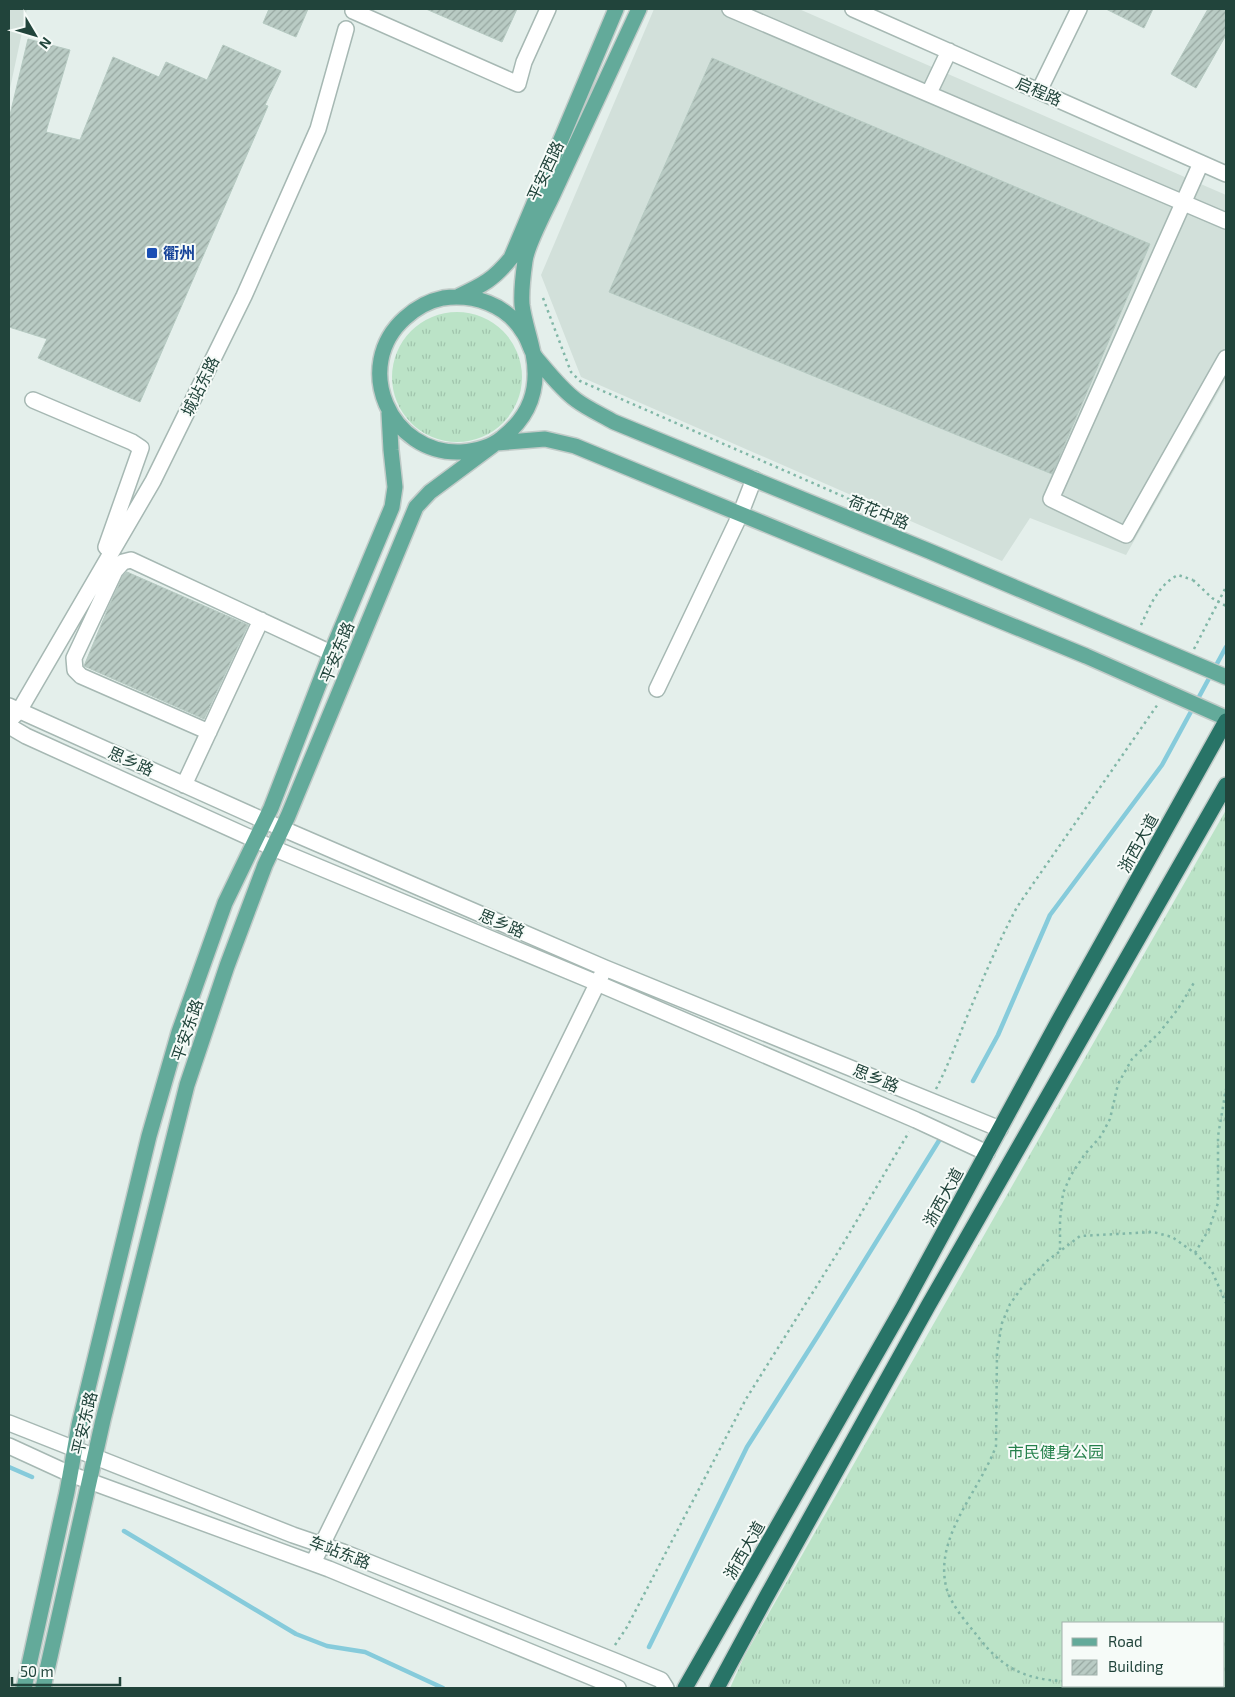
<svg xmlns="http://www.w3.org/2000/svg" width="1235" height="1697" font-family="'Exo 2','Noto Sans SC',sans-serif">
	<defs>
		<pattern id="grass-tufts" width="24" height="20" patternUnits="userSpaceOnUse" patternTransform="scale(1.25)"><rect width="24" height="20" fill="#bbe3c7"/><path d="M3 7l-1-3M5 7V3M7 7l1-3M15 17l-1-3M17 17v-4M19 17l1-3" fill="none" stroke="#a0c4ac"/></pattern>
		<pattern id="building-hatch" width="6" height="6" patternUnits="userSpaceOnUse" patternTransform="scale(1.25)"><rect width="6" height="6" fill="#b9cbc4"/><path d="M-1 1l2-2M0 6l6-6M5 7l2-2" fill="none" stroke="#96a6a0"/></pattern>
	</defs>
	<rect width="100%" height="100%" fill="#e4efeb"/>
	<!-- built -->
	<path fill="#d2e0da" d="M9,9h18l-18,84z
		M654,9h145l427,186v184l-100,176 -96,-37 -28,43 -421,-184 -40,-102z"/>
	<!-- grass -->
	<path fill="url(#grass-tufts)" fill-rule="evenodd" d="M392 377a65 65 0 1 1 130 0a65 65 0 1 1-130 0Z
		M1226,810v878h-496l14,-31zM1064,1623h160v63h-160z"/>
	<g fill="none" stroke-linecap="round" stroke-linejoin="round">
		<!-- stream -->
		<path stroke="#86cbdb" stroke-width="4.5" d="M973,1081l25,-46 52,-120 112,-150 64,-118
			M9,1467l23,10
			M124,1531l172,103 31,12 38,6 78,36
			M649,1647l98,-200 72,-113 121,-195"/>
	</g>
	<!-- building -->
	<path fill="url(#building-hatch)" stroke="#b6cac2" d="M269,9h39l-12,28 -33,-14z
		M426,9h91l-15,33z
		M1106,9h47l-9,19z
		M1208,9h18v26l-30,53 -25,-14z
		M28,39l42,11 -24,82 34,8 33,-83 46,20 7,-15 41,18 16,-35 58,26 -16,34 3,1 -128,296 -102,-44 9,-19 -38,-12v-208z
		M712,58l438,186 -98,230 -443,-182z
		M127,572l121,53 -44,94 -120,-53 25,-60 14,-30z"/>
	<g fill="none" stroke-linecap="round" stroke-linejoin="round">
		<defs>
			<path id="minor" d="M354,9l-1,2 165,73 6,-22 24,-53
				M730,9l496,212
				M853,9l373,165
				M1039,91l40,-82
				M929,93l20,-42
				M1201,163l-150,336 75,36 100,-177
				M33,400l99,42 9,6 -35,99
				M657,689l83,-174 14,-36
				M9,706l256,115 340,147 395,161
				M12,718l7,-7 134,-230 91,-185 74,-167 28,-100
				M9,726l17,10 247,112 324,135 319,137 71,33
				M209,732l-128,-56 -6,-6 -1,-12 41,-87 8,-9 8,-2 200,93
				M184,785l77,-165
				M9,1423l284,112 50,17 272,109 46,19 5,8
				M9,1446l61,28 259,95 289,119
				M313,1563l288,-587"/>
			<path id="major" d="M639,9c-28,60 -56,121 -84,181 -8,18 -28,54 -30,71 -2,14 -4,31 -3,44 2,16 8,32 11,48 7,36 -3,63 -31,85 -12,10 -27,13 -41,14 -71,3 -110,-86 -56,-134 11,-10 23,-17 38,-20 31,-4 63,6 80,34 6,8 7,18 13,26 12,14 25,31 40,42 12,9 26,15 38,22l315,129 297,126
				M459,296c24,-11 35,-17 52,-38l105,-249
				M24,1688l43,-196 12,-67 70,-289 30,-104 46,-129 46,-95 60,-155 61,-146 3,-20 -4,-37 -2,-37
				M43,1688l60,-268 84,-335 40,-119 38,-101 23,-49 128,-309 14,-15 66,-49 49,-4 30,7 511,210 140,62"/>
			<path id="highway" d="M685,1688l218,-381 157,-289 166,-297
				M717,1688l47,-87 164,-295 298,-521"/>
		</defs>
		<!-- minor casing -->
		<use href="#minor" stroke="#a6b8b3" stroke-width="18"/>
		<!-- major casing -->
		<use href="#major" stroke="#c1cbc8" stroke-width="18"/>
		<!-- highway casing -->
		<use href="#highway" stroke="#c1cbc8" stroke-width="18"/>
		<!-- path -->
		<path stroke="#81b7a7" stroke-width="2.5" stroke-dasharray="2.5 4" stroke-linecap="butt" d="M543,298l28,74 9,9 267,117 8,6
			M1141,625c9,-19 17,-40 37,-50l15,5
			M1194,649l32,-62
			M936,1089c13,-25 22,-51 33,-77 15,-36 30,-71 48,-105l141,-203
			M1060,1250v-30l3,-27 8,-18 14,-21 16,-18 9,-17 8,-35 14,-25 27,-26 19,-24 17,-28
			M1195,1253l14,-24 9,-26v-67l8,-47
			M615,1645l12,-18 119,-228 97,-155 66,-112
			M1064,1681c-38,-1 -62,-13 -85,-43 -11,-14 -26,-30 -32,-48 -15,-52 33,-99 49,-144l1,-94 5,-29 8,-19 13,-18 24,-25 33,-25 73,-4 19,5 23,16 16,16 15,34
			M1193,1686l3,2"/>
		<!-- minor -->
		<use href="#minor" stroke="#fff" stroke-width="15"/>
		<!-- major -->
		<use href="#major" stroke="#63aa9a" stroke-width="15"/>
		<!-- highway -->
		<use href="#highway" stroke="#287467" stroke-width="15"/>
		<!-- path-bridge -->
		<path stroke="#81b7a7" stroke-width="2.5" stroke-dasharray="2.5 4" stroke-linecap="butt" d="M1193,580l19,18 14,8"/>
	</g>
	<!-- markers -->
	<rect fill="#1a4fb4" stroke="#f6fbf8" stroke-width="2" x="146" y="247" width="12" height="12" rx="2.5"/>
	<g text-anchor="middle" stroke-width="4" stroke-linejoin="round" paint-order="stroke">
		<!-- street labels -->
		<g font-size="16" fill="#21443b" stroke="#f6fbf8">
			<text transform="translate(1039 91) rotate(24)" y="6">启程路</text>
			<text transform="translate(545 171) rotate(-65)" y="6">平安西路</text>
			<text transform="translate(200 386) rotate(-64)" y="6">城站东路</text>
			<text transform="translate(879 512) rotate(22)" y="6">荷花中路</text>
			<text transform="translate(337 652) rotate(-68)" y="6">平安东路</text>
			<text transform="translate(131 761) rotate(24)" y="6">思乡路</text>
			<text transform="translate(1138 843) rotate(-61)" y="6">浙西大道</text>
			<text transform="translate(502 923) rotate(23)" y="6">思乡路</text>
			<text transform="translate(187 1030) rotate(-71)" y="6">平安东路</text>
			<text transform="translate(876 1078) rotate(22)" y="6">思乡路</text>
			<text transform="translate(943 1197) rotate(-61)" y="6">浙西大道</text>
			<text transform="translate(84 1423) rotate(-77)" y="6">平安东路</text>
			<text transform="translate(744 1550) rotate(-60)" y="6">浙西大道</text>
			<text transform="translate(340 1552) rotate(21)" y="6">车站东路</text>
		</g>
		<!-- transit labels -->
		<g font-size="16" font-weight="bold" fill="#164399" stroke="#f6fbf8" text-anchor="start">
			<text x="163" y="259">衢州</text>
		</g>
		<!-- park labels -->
		<g font-size="16" fill="#25814b" stroke="#f6fbf8">
			<text x="1056" y="1458">市民健身公园</text>
		</g>
	</g>
	<!-- border -->
	<rect width="1235" height="1697" fill="none" stroke="#21443b" stroke-width="20"/>
	<!-- legend -->
	<rect x="1062" y="1622" width="162" height="65" fill="#f6fbf8" stroke="#a1b2ac"/>
	<rect x="1072" y="1638" width="25" height="8" fill="#63aa9a" stroke="#a1b2ac"/>
	<text x="1108" y="1647" font-size="15" fill="#21443b">Road</text>
	<rect x="1072" y="1660" width="25" height="15" fill="url(#building-hatch)" stroke="#a1b2ac"/>
	<text x="1108" y="1672" font-size="15" fill="#21443b">Building</text>
	<!-- north arrow -->
	<g transform="translate(35 35) rotate(128)" stroke="#f6fbf8" stroke-width="4" paint-order="stroke">
	<path d="M0-4L9 19L0 12L-9 19Z" fill="#21443b"/>
	<text y="-8" font-size="14" font-weight="bold" text-anchor="middle" fill="#21443b">N</text>
	</g>
	<!-- scale -->
	<path d="M12 1677v8h108v-8" fill="none" stroke="#21443b" stroke-width="2.5"/>
	<text x="20" y="1677" font-size="15" fill="#21443b" stroke="#f6fbf8" stroke-width="4" paint-order="stroke">50 m</text>
</svg>
